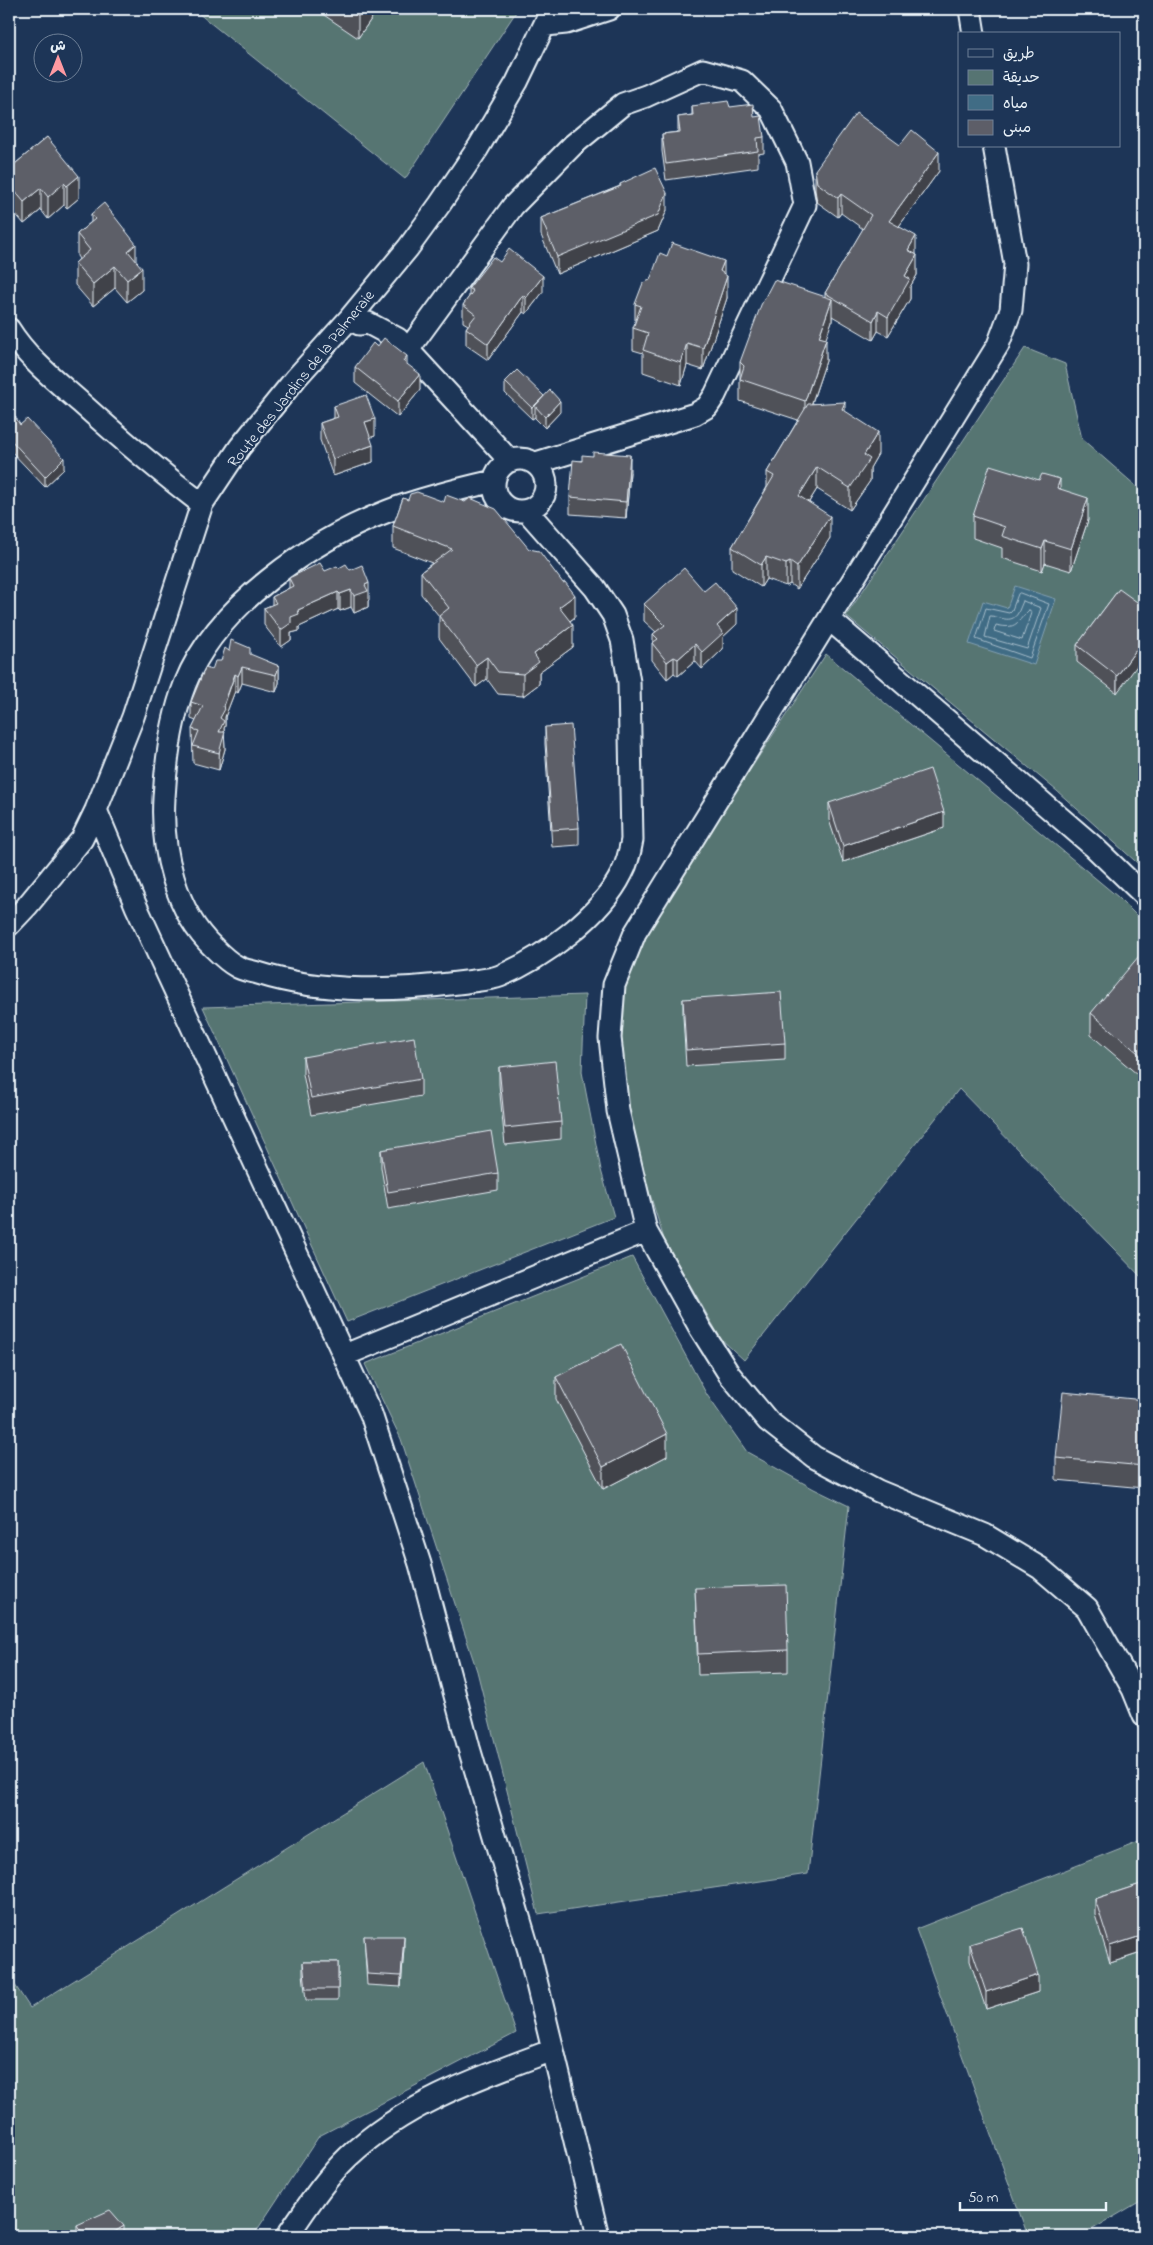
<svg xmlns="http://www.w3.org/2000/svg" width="1153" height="2245" font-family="'Indie Flower','Playpen Sans Arabic',sans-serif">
	<rect width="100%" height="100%" fill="#1d3557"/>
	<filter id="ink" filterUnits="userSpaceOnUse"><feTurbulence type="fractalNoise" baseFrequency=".02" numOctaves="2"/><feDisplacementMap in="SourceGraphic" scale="10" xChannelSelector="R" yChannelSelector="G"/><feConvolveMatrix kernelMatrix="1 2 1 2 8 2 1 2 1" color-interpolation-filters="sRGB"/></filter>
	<g filter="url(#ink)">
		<!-- green -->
		<path fill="#567472" stroke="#9fb2b5" d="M193,9h325l-113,170z
			M1025,348l40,16 17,75 62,54v376l-87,-78 -211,-175z
			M826,654l292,243 26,26v357l-185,-191 -215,271 -23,-21 -57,-100 -26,-83 -20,-110 3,-68 53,-92z
			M585,995l-3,77 19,98 13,47 -267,105 -144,-315z
			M632,1257l75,138 40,57 67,37 35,17 -41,368 -270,40 -61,-243 -76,-232 -36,-75z
			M424,1762l92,271 -197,103 -66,100h-244v-260l21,32z
			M1144,1839v360l-63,37h-53l-112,-307z"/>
		<!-- water -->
		<path fill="#406c85" stroke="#83a1b3" d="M1015,586l41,13 -22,66 -65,-21 14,-43 24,7z"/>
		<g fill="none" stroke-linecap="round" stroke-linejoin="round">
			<!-- shore -->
			<path stroke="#a5bcca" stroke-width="1" d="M1020,593l29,11 -19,54 -54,-19 10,-31 23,5 3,-3 6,-16z
				M1023,601l18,7 -14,41 -42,-12 5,-21c9,0 21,9 28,-3 2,-4 3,-8 5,-12z
				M1029,610l2,3 -9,27 -28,-9 2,-6c22,5 20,-3 33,-15z"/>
			<defs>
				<path id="minor" d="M970,9l4,25
					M546,25l20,-2 43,-14
					M994,146l21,118 -4,46 -13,35 -363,588 -21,52 -4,53 8,73 28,120 54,97 29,46 39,47 46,36 64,34 107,44 55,33 47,40 46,81 11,27
					M350,318l9,6 9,-1 30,16 112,122
					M9,329c18,29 46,51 72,74 39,35 79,69 121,101
					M408,350l105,-144 60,-61 50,-41 23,-8 57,-26 39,11 29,28 26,53 8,43 -90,190 -8,12 -12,7 -159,49
					M494 485a26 26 0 1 1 52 0a26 26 0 1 1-52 0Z
					M494,481c-35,8 -72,17 -106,30 -76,29 -172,95 -203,173 -14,36 -19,76 -21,114 -3,50 11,114 50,150 6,6 14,14 22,18 6,4 15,5 22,7 66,21 140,18 208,9 10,-2 24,-2 34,-6 43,-18 101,-60 122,-103 6,-11 8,-22 10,-33l-3,-158 -7,-42 -9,-25 -18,-27 -68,-77
					M829,619l264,227 51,49
					M96,810l40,96 235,508 49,150 49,184 60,203 69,285
					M9,925l18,-19 55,-67 14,-29 37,-93 69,-213 38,-57 56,-69 54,-60 58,-70 32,-44 38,-56 39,-66 35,-73
					M345,1355l301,-124
					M287,2236c19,-27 37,-56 61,-79 57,-54 132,-80 205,-107"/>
			</defs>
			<!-- minor casing -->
			<use href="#minor" stroke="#e8f1f8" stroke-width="25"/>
			<!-- minor -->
			<use href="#minor" stroke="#1d3557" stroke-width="21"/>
		</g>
		<!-- wall -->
		<path fill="#505159" stroke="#e8f1f8" d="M315,9h63l-20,29z
			M692,106l38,1 24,10 10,20v16l-6,1v13l-92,13 -4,-29v-17l16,-2v-15l14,-2z
			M47,137l32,61 -12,10 -3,-3 -16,14 -7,-9 -17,14 -15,-18v-37z
			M900,145l39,26 -40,55 17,28 1,21 -7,12v12l-22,37 -10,-5 -5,9 -41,-24v5l-7,18 1,22 -14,42 33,8 33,43 -8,14v13l-20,29 -33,-21 -8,13 21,36 -33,51 -7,-5 -4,2 -20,-7 -5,8 -29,-18v-22l35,-60v-15l31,-52 -58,-19v-39l85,-65v-4l38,-64 -22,-16 -3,4 -21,-15 -2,-12v-20z
			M620,184l47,26 -9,21 -101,43 -16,-39v-17l79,-32z
			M91,214l45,47 6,29 -15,12 -12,-14 -22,18 -18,-21v-22l4,-4 -2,-3v-22l14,-12z
			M724,274l3,24 -24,72 -16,-5 -6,20 -38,-13v-19l-10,-3v-22l2,-5v-19z
			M469,288l74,4 -17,22 -3,-2 -35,48 -22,-15v-17l2,-3 -5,-3v-17l6,-8z
			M377,347l30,17 13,26 -22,27 -43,-34v-16z
			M505,382l55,30 -15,16 -10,-10v-1l-3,2 -27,-26z
			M9,406l11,19 44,44 -19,18 -36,-38z
			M334,406l41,30 -5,1 3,25 -40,14 -13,-36v-17l14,-5z
			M593,456l37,16 -4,46 -56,-4v-17l12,-36z
			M1060,488l28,32 -17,51 -26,-8 -3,8 -40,-13v-10l-29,-10v-22z
			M403,498l172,119 -5,4 3,26 -34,25v12l-16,12 -25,-2 -11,-15 -11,8 -37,-49v-22l-18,-22v-22l11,-9 -39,-15v-22z
			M325,571l44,29 -1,1v6l-14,6 -3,-6 -11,4 -2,-2 -39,18v4l-8,2v7l-10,7 -17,-22v-17l8,-3v-8l17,-9v-10z
			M1119,589l-2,104 -40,-31v-17z
			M704,591l33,33 -14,13v12l-21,20 -7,-8 -17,15 -4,-3 -7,6 -15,-19v-17l1,-1v-8l3,-2 -12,-11v-17z
			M229,651l21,4 29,11v17l-3,9 -34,-9 -4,10 -3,-2 -10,26v9l-1,2 1,21 -6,21 -26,-7 -1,-34 4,-8 -5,-2v-17l21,-32 9,-9z
			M545,727l34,101v17l-27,2 -7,-103z
			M829,803l115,25 -101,34 -14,-42z
			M1144,961v119l-53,-45v-22z
			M683,999l102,44v17l-99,6 -3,-50z
			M303,1057l118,22v17l-110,19 -8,-41z
			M499,1067l62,55v17l-56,6 -6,-61z
			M381,1150l117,23v17l-110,19 -7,-42z
			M556,1377l111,79 -64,33 -47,-90z
			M1144,1400v88l-88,-8v-22z
			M695,1588l93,62v22l-90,3z
			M1144,1883v69l-34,11 -15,-48v-16z
			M364,1936l40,11 -3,40 -34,-2z
			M970,1944l68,48 -52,17 -16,-48z
			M303,1962h35v38h-32l-3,-26z
			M77,2225l47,11h-47z"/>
		<!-- shaded-wall -->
		<path fill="#414249" stroke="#e8f1f8" d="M362,9h16l-20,29v-22z
			M939,152v19l-50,69v-19z
			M79,176v22l-12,10v-22z
			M64,183v22l-16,14v-22z
			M41,188v22l-17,14v-22z
			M667,193v17l-9,21 -101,43v-17z
			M841,194v19l-3,4v-19z
			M916,236v19l-8,-5z
			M136,244v22l-8,-15z
			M917,255v20l-7,12v12l-22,37v-19l17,-41z
			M724,261v22l-4,-12z
			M115,266v22l-22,18v-22z
			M142,268v22l-15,12v-22z
			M543,276v16l-17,22v-16z
			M727,276v22l-24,72v-22z
			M523,295v17l-35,48v-16z
			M832,299v22l-13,38v-22z
			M878,311v20l-5,9v-19z
			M826,339v22l-21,62v-22z
			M687,343v22l-6,20v-22z
			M407,356v16l-4,-11z
			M420,374v16l-22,27v-16z
			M544,396l-9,10v11l-3,2v-11z
			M560,401v11l-15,16v-11z
			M845,402v22l-3,-15z
			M375,419v17l-10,3v-17z
			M878,432v22l-8,14v13l-20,29v-22l14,-33z
			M373,445v17l-40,14v-17z
			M630,455v17l-4,46v-16z
			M64,458v11l-19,18v-10z
			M817,467v22l-18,29v-22z
			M1060,479v22l-3,-13z
			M1088,498v22l-17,51v-22z
			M830,516v22l-33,51v-22z
			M1045,541v22l-3,8v-22z
			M766,557v22l-5,8v-22z
			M790,562v22l-4,2v-22z
			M369,583v17l-1,1v6l-14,6v-17l11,-11z
			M351,590v17l-11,4v-17z
			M338,592v17l-39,18v4l-8,2v7l-10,7v-17l10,-13 7,-7z
			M575,595v22l-16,12v-22z
			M737,608v16l-14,13v12l-21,20v-17l15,-26z
			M573,625v22l-34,25v12l-16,12v-22l11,-20z
			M1144,639v17l-27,37v-17z
			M695,644v17l-17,15v-17z
			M487,657v22l-11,8v-22z
			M674,657v16l-7,6v-17z
			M279,666v17l-3,9v-17z
			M242,667v16l-4,10v-17z
			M235,674v17l-10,26v9l-1,2 1,21 -6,21 1,-52z
			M944,812v16l-101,34v-16z
			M667,1434v22l-64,33v-22z
			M1144,1935v17l-34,11v-17z
			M404,1936v11l-3,40v-11z
			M1038,1975v17l-52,17v-17z
			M124,2226v10h-16z"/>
		<!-- building -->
		<path fill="#5d5e68" stroke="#e8f1f8" d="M347,9h15l-4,7z
			M728,101l2,6 23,-3 1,13 7,-1 3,21 -7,1 1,13 -92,13 -4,-30 18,-2 -2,-15 15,-2 -1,-9z
			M856,113l44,32 12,-15 27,22 -50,69 27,15 -8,14 9,5 -12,21 5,3 -22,38 -10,-6 -5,10 -48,-28 46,-78 -30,-21 -3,4 -21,-15 -2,-13z
			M47,137l32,39 -12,10 -3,-3 -16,14 -7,-9 -17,14 -15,-18v-15z
			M655,168l12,25 -9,22 -101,42 -16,-39 80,-32 -1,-2z
			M104,203l32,41 -8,7 14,17 -15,12 -12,-14 -22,18 -18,-21 15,-13 -13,-16 18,-15 -4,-5z
			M672,243l52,18 -4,10 7,5 -24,72 -16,-5 -6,20 -38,-13 5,-17 -15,-5 8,-22 -6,-2 8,-21 7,-3 10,-27 7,3z
			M509,249l34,27 -17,22 -3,-3 -35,49 -22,-16 10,-13 -13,-10 10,-14 -4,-3 24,-31 7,5z
			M774,280l58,19 -13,38 7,2 -21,62 -65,-22 4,-13 -4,-4 21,-57z
			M384,338l23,18 -4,5 17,13 -22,27 -43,-34 18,-24 4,4z
			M517,370l27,26 -12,12 -27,-26z
			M550,390l10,11 -15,16 -10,-11z
			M366,395l9,24 -10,3 8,23 -40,14 -13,-36 18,-6 -4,-11z
			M845,402l-3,7 36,23 -14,23 6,4 -20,29 -33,-21 -18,29 31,20 -33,51 -7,-5 -4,2 -20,-7 -5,8 -29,-18 42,-71 -7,-4 41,-68z
			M9,406l11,19 7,-6 37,39 -19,19 -36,-39 1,-3 -1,-1z
			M593,452l37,3 -4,47 -56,-5 3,-37 9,1v-6l11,1z
			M990,465l49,15 3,-6 18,5 -3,9 31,10 -17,51 -26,-8 -3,8 -40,-13 3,-9 -32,-11z
			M417,492l27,10 2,-7 19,7 5,-4 26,11 33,40 10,2 24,32 2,-1 10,13 -16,12 14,18 -39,29 5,8 -16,12 -25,-2 -11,-15 -11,8 -37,-49 10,-8 -28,-36 31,-23 -59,-23 10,-28 5,2 2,-6z
			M320,563l5,8 12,-5 2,2 7,-4 4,6 12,-5 7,18 -4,2 3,6 -14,5 -3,-6 -11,4 -2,-2 -40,18 1,4 -8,3v6l-10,7 -17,-22 12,-5 -4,-6 21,-11 -4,-8z
			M684,568l20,23 11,-9 22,26 -20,18 6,7 -21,19 -7,-8 -17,15 -4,-2 -7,5 -15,-19 6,-4 -5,-5 12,-9 -21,-21z
			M1119,589l25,18v32l-27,37 -40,-31z
			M231,640l19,8v6l29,12 -3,9 -34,-8 -4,9 -3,-2 -12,33 2,2 -5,9 4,3 -5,11h6l-6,21 -26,-7 6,-15 -7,-2 11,-23 -12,-4 14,-34 7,2 3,-9h6l4,-13 4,3z
			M571,725l8,103 -27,2 -7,-103z
			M930,769l14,43 -101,34 -14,-43z
			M1139,956l5,5v97l-53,-45z
			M781,992l4,51 -99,7 -3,-51z
			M414,1037l7,42 -110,19 -8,-41z
			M555,1061l6,61 -56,6 -6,-61z
			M491,1131l7,42 -110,19 -7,-42z
			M621,1344l46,90 -64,33 -47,-90z
			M1063,1392l81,8v66l-88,-8z
			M786,1585l2,65 -90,4 -3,-66z
			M1144,1883v52l-34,11 -15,-47z
			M1023,1928l15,47 -52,17 -16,-48z
			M364,1936h40l-3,40 -34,-2z
			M303,1962h35v27h-32z
			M110,2210l14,16 -16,10h-24l-7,-11z"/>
	</g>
	<g text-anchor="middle" stroke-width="4" stroke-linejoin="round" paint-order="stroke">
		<!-- street labels -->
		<g font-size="16" fill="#e8f1f8" stroke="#1d3557">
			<text transform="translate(300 378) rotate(-51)" y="6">Route des Jardins de la Palmeraie</text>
		</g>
	</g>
	<!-- margin -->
	<rect width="1153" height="2245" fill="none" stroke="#1d3557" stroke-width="30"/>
	<rect x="15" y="15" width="1123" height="2215" fill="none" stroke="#e8f1f8" stroke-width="2" filter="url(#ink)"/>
	<!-- legend -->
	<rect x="958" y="32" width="162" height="115" fill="#1d3557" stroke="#6e8097"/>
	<rect x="968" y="49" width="25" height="8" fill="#1d3557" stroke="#6e8097"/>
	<text x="1003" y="58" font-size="15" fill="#e8f1f8">طريق</text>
	<rect x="968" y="70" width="25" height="15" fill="#567472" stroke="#6e8097"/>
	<text x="1003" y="82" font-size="15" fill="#e8f1f8">حديقة</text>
	<rect x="968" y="95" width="25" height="15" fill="#406c85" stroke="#6e8097"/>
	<text x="1003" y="108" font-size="15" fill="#e8f1f8">مياه</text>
	<rect x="968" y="120" width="25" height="15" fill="#5d5e68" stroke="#6e8097"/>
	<text x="1003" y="132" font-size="15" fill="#e8f1f8">مبنى</text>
	<!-- north arrow -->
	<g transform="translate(58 58)"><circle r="24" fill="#1d3557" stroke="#6e8097"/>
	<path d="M0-4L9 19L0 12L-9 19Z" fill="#ff9aa2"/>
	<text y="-8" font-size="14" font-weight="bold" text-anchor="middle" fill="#e8f1f8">ش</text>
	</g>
	<!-- scale -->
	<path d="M960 2202v8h146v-8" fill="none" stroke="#e8f1f8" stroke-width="2.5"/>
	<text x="968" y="2202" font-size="15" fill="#e8f1f8" stroke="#1d3557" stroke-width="4" paint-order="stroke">50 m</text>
</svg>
